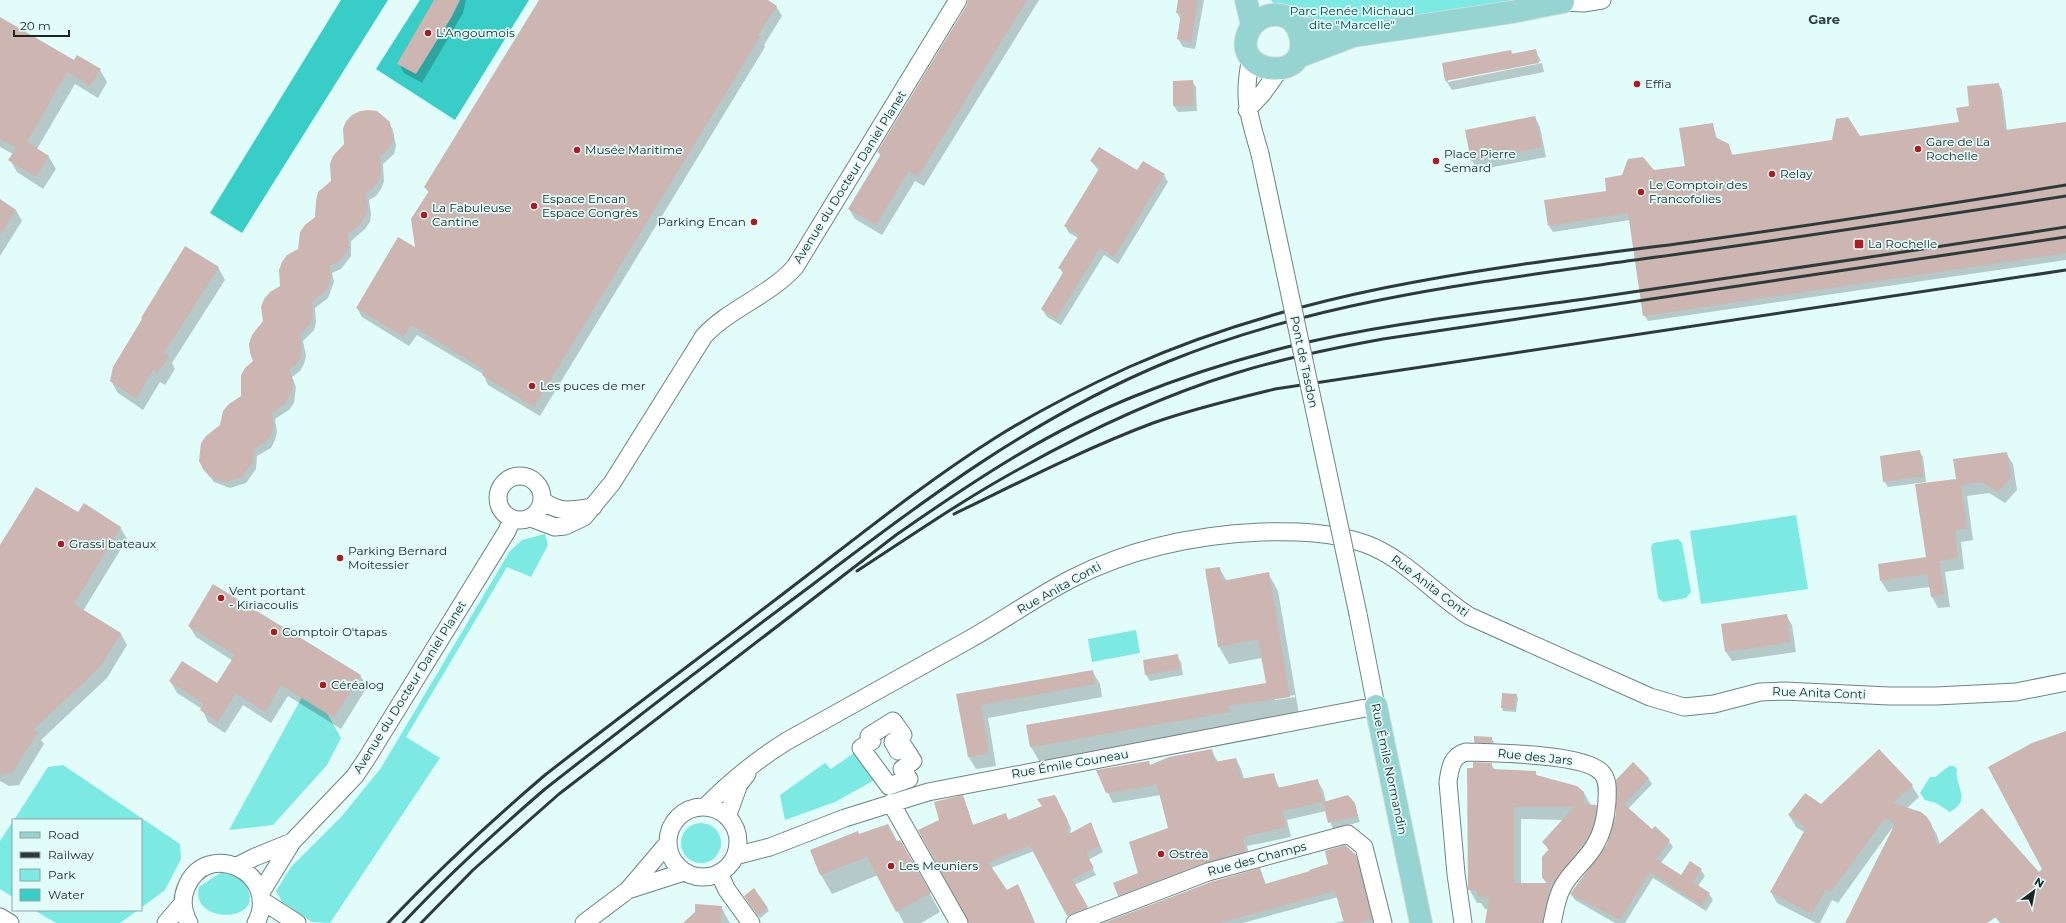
<svg xmlns="http://www.w3.org/2000/svg" width="2066" height="923" font-family="Montserrat,sans-serif">
	<rect width="100%" height="100%" fill="#e2fcfa"/>
	<!-- green -->
	<path fill="#7ce9e2" d="M1271,0h296l-214,36 -70,-20z
		M1796,515l12,74 -107,15 -11,-73z
		M545,534l3,11 -17,32 -24,-10 -101,170 34,21 -110,165 -18,-1 -30,-20 -6,-11 15,-24 51,-51 39,-48 129,-217 12,-11z
		M1678,539l4,4 9,49 -5,6 -23,4 -5,-4 -7,-51 2,-4z
		M1136,630l4,23 -48,9 -4,-23z
		M302,697l25,16 14,25 -14,27 -54,60 -44,5z
		M861,748l21,28 -47,26 -50,18 -5,-25 45,-32 6,6z
		M63,765l117,79 1,15 -16,31 -24,18v-88h-127l34,-53z
		M1949,766h5l3,3c-3,18 16,30 -7,43l-14,-9 -11,-3 -5,-7 10,-16h5z
		M13,821v76l-13,-8v-48z
		M681 843a20 20 0 1 1 40 0a20 20 0 1 1-40 0Z
		M223,871c6,2 12,4 17,6 6,3 8,10 9,16 9,30 -59,30 -50,-6z
		M34,910h104l-18,13h-64z"/>
	<!-- water -->
	<path fill="#38cec7" d="M341,0h47l-146,233 -32,-20z
		M420,0h109l-74,120 -79,-51z"/>
	<!-- shadow -->
	<path fill="#0003" fill-rule="evenodd" d="M436,0h30l-3,13 -41,70 -18,-10 -5,-9z
		M541,0h225l10,6 6,10 -18,29 1,2 -225,369 -52,-31 -5,-11 -66,-39 -8,11 -47,-29 -5,-9 59,-60 13,-55 -4,-6z
		M969,0h70l-115,186 -9,-5 -33,54 -27,-16 -6,-10 32,-53 -3,-4 89,-146z
		M1179,0h25l-9,49 -12,-2 -5,-8 3,-19 -4,-7z
		M0,18l74,43 26,9 7,12 -9,16 -23,-14 -38,65 12,8 7,12 -13,20 -26,-17 -7,-12 3,-6 -13,-7z
		M1535,50l6,11 -93,18v3l94,-19 2,9 -92,18 -6,-9 -3,-17 68,-13 2,3z
		M1192,81l4,6 1,24 -19,1 -4,-6v-24z
		M1998,84l4,6 5,41 59,-8v137l-418,61 -4,-6 -14,-95 -77,12 -4,-6 58,-34 46,-21 33,-5 27,-41 4,14 12,6 4,11 227,-33 10,-16z
		M1535,117l5,10 6,30 -68,13 -6,-10z
		M389,123l4,7 3,16 -2,8 -11,10 1,17 -3,8 -5,7 -7,4 2,14 -1,8 -5,7 -14,12v15l-10,13 -9,4 2,9 -6,16 -13,10 1,14 -2,8 -11,11 3,15 -2,8 -4,7 -8,6 4,10 -2,16 -5,7 -14,9 2,13 -2,8 -4,8 -14,8 -1,13 -10,14 -16,5 -16,-6 -10,-13 17,-43 21,-29 12,-35 10,-41 34,-72 18,-32z
		M1091,161l47,11 26,3 4,7 -50,82 -14,-9 -43,70 -14,-8 -5,-8 21,-35 -3,-6 18,-30 -9,-5 -4,-7 34,-55z
		M0,201l16,9 6,11 -22,35z
		M218,267l7,13 -53,83 3,6 -10,16 -5,-3 -17,28 -25,-17 -7,-12z
		M1919,451l4,6 3,25 -38,5 -4,-6z
		M2006,453l7,11 4,26 -12,13 -16,-10 -22,3 6,44 -12,2 3,27 -19,3 5,35 -12,1 -6,-11 -2,-10 -42,5 -7,-11 47,-23 29,-78z
		M78,514l42,13 7,12 -44,72 38,23 6,11 -20,33 -66,62 3,4 -25,41 -10,1 -9,-5v-233z
		M1219,568l8,13 41,-8 10,18 21,123 -61,9 1,6 -198,35 -10,-17 -4,-22 240,-41 -5,-26 -33,6 -10,-17zM1295,695v2l-20,3v-2z
		M1786,615l6,10 4,27 -64,9 -6,-9z
		M189,626l171,49 7,12 -26,42 -53,-33 -17,27 -28,-18 -18,28 -17,-11 -6,-13 -25,-16 -7,-12 47,4 16,-24 -37,-24z
		M1177,656l4,6 2,13 -33,6 -4,-6z
		M1092,671l8,13 2,13 -114,21 8,48 -20,3 -8,-13 -10,-62z
		M1503,694l13,1 2,3 -2,14 -13,-1 -1,-3z
		M1491,738l4,6v5l-17,-1 -3,-6z
		M1211,750l7,12 18,-3 5,10 3,10 29,-5 7,15 37,-9 6,10 3,12 28,2 6,18 -27,7 -7,-18 -39,9 4,17 -44,9 4,15 -127,44 -5,-10 21,-22 29,-44 -8,-34 -48,8 -16,-32 51,-9 3,4z
		M1879,750l33,36 7,11 -13,12 24,14 7,12 3,10 126,57v21h-66l-32,-37 10,37h-132l47,-94 -1,-1 -54,75 -6,-3 -12,23h-4l-39,-20 -6,-11 34,-59 -9,-6 -7,-12 32,-9z
		M1491,764l4,6 40,2 3,5 46,16 7,12 5,1 8,13 -43,77 -8,27h-67l2,-14h-3l-4,-6h-4l-8,-14 5,-120zM1521,819l43,1 -20,22 5,9 -6,27 4,6h-26z
		M1648,778l4,6 -24,25 24,22 3,-4 14,14 4,6 -12,16 21,13 8,-13 11,7 4,6 -7,10 11,8 4,6 -7,11 -53,-33 -28,45h-10l-40,-23 -4,-6 37,-49 9,-31v-34z
		M963,797l10,28 32,-11 4,6 49,-18 13,26 -1,6 21,-10 12,28 -15,8 8,15 -22,10 16,28 -18,9 -38,-71 -43,17 15,23h15l14,32h-65l-30,-103z
		M859,835l38,7 3,-1 40,71 -19,11h-17l-26,-48 -46,19 -11,-19 -10,-24z
		M1355,856l4,6 15,61h-40l10,-2 -6,-24 -95,26h-137l154,-54 6,15 45,-12z
		M754,890l15,21 -9,7 -14,-19z
		M721,907l9,16h-46z"/>
	<!-- building -->
	<path fill="#cdb5b2" fill-rule="evenodd" d="M434,0h26l-9,18 -35,56 -19,-10z
		M539,0h229l9,6 -19,29 2,2 -226,370 -52,-32 2,-5 -73,-45 -7,12 -48,-29 42,-71 17,10 -4,-28 18,-28 -5,-4z
		M968,0h59l-109,177 -9,-6 -33,54 -28,-16 33,-55 -4,-2 90,-147z
		M1178,0h20l-7,42 -14,-3 4,-25 -5,-1z
		M0,17l74,43 3,-5 24,14 -11,17 -23,-14 -40,70 22,14 -13,21 -28,-17 8,-12 -16,-9z
		M1536,49l3,14 -94,18 -3,-18 69,-13 1,4z
		M1193,80l1,25 -21,1v-25z
		M1999,83l6,47 61,-8v131l-423,63 -15,-103 -80,13 -4,-26 62,-9 -1,-13 17,-3 6,-16 15,-2 11,13 31,-4 -6,-38 34,-5 2,14 14,7 2,11 101,-15 4,-21 12,-2 12,19 99,-14 -3,-14 13,-2 -2,-20z
		M368,110l9,1 13,11 3,17 -3,8 -10,10 1,17 -3,8 -6,7 -6,4 2,13 -2,9 -4,7 -14,13v15l-11,13 -8,3 2,9 -2,9 -4,7 -13,11 1,12 -2,9 -11,11 2,15 -1,8 -5,8 -7,5 4,10v8l-8,16 -13,9 1,12 -1,9 -5,7 -13,8 -1,13 -11,15 -16,5 -9,-2 -8,-4 -6,-7 -4,-8 2,-18 5,-7 14,-11 3,-14 6,-7 12,-8v-21l4,-7 8,-7 -3,-8 -1,-9 3,-9 11,-14 -2,-14 3,-8 6,-7 10,-6 -1,-16 3,-8 5,-7 11,-6 2,-17 5,-7 10,-8 1,-16 2,-9 13,-11 -1,-17 3,-8 11,-12 -1,-15 3,-8 6,-6 8,-4z
		M1535,116l7,31 -71,14 -6,-31z
		M1099,147l38,23 6,-9 22,13 -51,83 -14,-9 -44,71 -15,-10 23,-38 -6,-3 21,-33 -15,-9 36,-59 -10,-6z
		M0,199l16,11 -16,25z
		M185,246l34,21 -55,86 5,3 -11,17 -5,-3 -17,29 -26,-18 3,-14 29,-48 -1,-1z
		M1920,450l4,26 -41,6 -3,-26z
		M2007,452l4,26 -13,14 -16,-10 -21,3 6,44 -12,1 3,28 -19,3 5,34 -13,2 -4,-23 -47,7 -2,-17 48,-7 -11,-73 41,-5 -3,-20z
		M36,487l42,25 6,-9 37,24 -47,77 47,29 -20,33 -68,64 5,2 -26,41 -12,2v-230z
		M1220,567l2,14 47,-9 21,125 -62,9 2,6 -200,35 -4,-22 240,-42 -8,-44 -40,8 -13,-78z
		M213,584l148,91 -27,43 -53,-33 -16,27 -29,-19 -18,29 -18,-12 4,-6 -35,-23 13,-20 35,22 18,-28 -47,-29z
		M1787,614l4,28 -66,10 -4,-28z
		M1178,654l2,15 -35,6 -2,-15z
		M1093,670l2,14 -114,21 8,48 -21,4 -12,-63z
		M1502,693l15,1 -3,16 -13,-2z
		M2066,731v192h-64l-6,-6 -9,6h-142l50,-99 -10,-6 -54,74 -5,-3 -14,25 -42,-22 36,-64 -18,-13 17,-22 16,11 58,-55 34,36 -20,18 28,9 6,5 4,6 6,23 45,-38 57,64 3,-3 -54,-102 44,-24z
		M1474,736l18,1v6l-18,-1z
		M1212,749l3,13 21,-4 5,21 33,-6 3,15 41,-9 5,23 -41,9 4,16 -43,10 3,14 -42,12 -86,33 -5,-13 25,-10 -9,-31 39,-14 -11,-43 -51,8 -10,-23 53,-9 1,4 19,-8z
		M1473,762l19,1v6l44,2v4l41,11 7,6v12l13,1 -4,21 -7,14 -33,44 -2,-1 -9,40h-57l4,-25 -12,-2v-6h-9l-1,-122h6zM1514,807h60l-32,35 7,7 -7,8v21l9,5h-37z
		M1633,762l16,16 -25,26 28,25 3,-3 15,14 -14,19 25,16 9,-14 12,8 -9,13 17,11 -8,13 -52,-34 -30,48 -50,-26 37,-50 9,-30v-34z
		M963,795l10,30 33,-12 2,7 34,-14 -5,-7 18,-4 13,26 -1,14 24,-13 9,24 -14,7 8,15 -22,11 16,28 -21,9 -37,-70 -42,16 19,28 11,-6 17,39h-66l-51,-93 21,-10 -5,-18z
		M1348,795l7,8 3,13 -30,7 -5,-21z
		M888,824l9,17 3,-1 31,53 -35,19 -29,-55 -47,18 -10,-25 48,-19 1,3z
		M1345,845l11,10 16,64 -13,4h-15l-9,-32 -116,32h-116l108,-41 49,-14 5,16 45,-13 -1,-1 19,-6 -3,-13z
		M754,888l14,20 -10,8 -14,-20z
		M695,904l27,2 -1,17h-38l12,-11z"/>
	<g fill="none" stroke-linecap="round" stroke-linejoin="round">
		<defs>
			<path id="minor" d="M1563,2l20,1 19,-3
				M1251,58c-9,41 -2,57 9,96
				M1247,110l15,-16 18,-25
				M498 498a22 22 0 1 1 44 0a22 22 0 1 1-44 0Z
				M543,501c18,13 29,9 50,6
				M531,518l24,9 10,-1 19,-9 28,-34 92,-147c26,-28 65,-40 91,-69l163,-267
				M893,721l10,14 -10,7 5,9 6,-4 9,14 -11,8 7,10 -20,7 -28,-38 11,-7 -3,-5z
				M891,803l68,120
				M705,807c25,-25 51,-47 82,-66 60,-34 122,-68 183,-102 34,-19 66,-42 101,-60 60,-31 123,-44 190,-47 36,-1 71,0 105,12 40,15 68,50 103,72l181,81 34,10 30,-3 46,-12 24,-1 105,5h47l80,-4 50,-10
				M668 842a35 35 0 1 1 70 0a35 35 0 1 1-70 0Z
				M727,817l12,-33 8,-10
				M735,856l35,-9 75,-29 83,-26 448,-86 -18,-92
				M237,866l18,-9 37,-15
				M719,873l8,17 24,33
				M628,890l40,-47
				M260,894l32,-52 63,-66 12,-18 140,-227 5,-12
				M261,900l36,23
				M0,917l10,6
				M166,923l16,-19
				M189,923c-6,-11 -8,-23 -3,-35 20,-51 96,-15 70,35
				M584,923l44,-33 56,-18
				M1075,923l133,-51 140,-38 16,13 19,76
				M1463,923l-7,-49 -8,-92c2,-13 3,-26 18,-30 27,1 120,1 136,21 7,8 5,19 5,29 -1,14 -4,30 -12,43 -9,16 -25,27 -33,43 -6,11 -7,23 -10,35"/>
			<path id="major" d="M1246,0l6,25
				M1297,27c25,61 -73,49 -47,2 8,-13 26,-19 40,-10 3,2 5,7 8,9 4,1 11,1 15,2 13,2 26,4 40,6
				M1298,57l55,-21 159,-24 51,-10
				M1376,706l45,217"/>
		</defs>
		<!-- minor casing -->
		<use href="#minor" stroke="#6c8482" stroke-width="19"/>
		<!-- major casing -->
		<use href="#major" stroke="#dadcdc" stroke-width="24"/>
		<!-- minor -->
		<use href="#minor" stroke="#fff" stroke-width="17"/>
		<!-- major -->
		<use href="#major" stroke="#95d4d0" stroke-width="22"/>
		<!-- rail -->
		<path stroke="#2e3a39" stroke-width="3" d="M954,514c66,-32 130,-65 199,-91 39,-14 81,-24 122,-34l791,-119
			M857,571c54,-35 107,-72 164,-103 68,-38 140,-72 215,-95 48,-15 98,-25 147,-34l683,-102
			M388,923c50,-53 102,-101 157,-148 82,-64 165,-125 247,-188 67,-51 132,-104 203,-149 43,-27 88,-50 134,-71 174,-78 360,-99 547,-123 130,-18 260,-38 390,-59
			M403,923c45,-48 92,-91 142,-134 88,-69 177,-137 267,-204 113,-86 222,-168 355,-223 151,-62 314,-80 475,-103 142,-19 283,-41 424,-63
			M421,923l52,-53 86,-76 337,-259c76,-53 152,-104 239,-139 49,-20 100,-36 152,-49 97,-24 199,-34 298,-48 160,-23 321,-47 481,-72"/>
		<defs>
			<path id="minor-bridge" d="M1260,154l98,460"/>
		</defs>
		<!-- minor-bridge casing -->
		<use href="#minor-bridge" stroke="#6c8482" stroke-width="19" stroke-linecap="butt"/>
		<!-- minor-bridge -->
		<use href="#minor-bridge" stroke="#fff" stroke-width="17"/>
	</g>
	<!-- markers -->
	<g fill="#ad1b21" stroke="#e2fcfa" stroke-width="1.5">
		<circle cx="428" cy="33" r="4"/>
		<circle cx="1637" cy="84" r="4"/>
		<circle cx="1918" cy="149" r="4"/>
		<circle cx="577" cy="150" r="4"/>
		<circle cx="1436" cy="161" r="4"/>
		<circle cx="1772" cy="174" r="4"/>
		<circle cx="1641" cy="192" r="4"/>
		<circle cx="534" cy="206" r="4"/>
		<circle cx="424" cy="215" r="4"/>
		<circle cx="754" cy="222" r="4"/>
		<rect x="1854" y="239" width="10" height="10" rx="2"/>
		<circle cx="532" cy="386" r="4"/>
		<circle cx="61" cy="544" r="4"/>
		<circle cx="340" cy="558" r="4"/>
		<circle cx="221" cy="598" r="4"/>
		<circle cx="274" cy="632" r="4"/>
		<circle cx="323" cy="685" r="4"/>
		<circle cx="1161" cy="854" r="4"/>
		<circle cx="891" cy="866" r="4"/>
	</g>
	<g text-anchor="middle" stroke-width="3.5" stroke-linejoin="round" paint-order="stroke">
		<!-- park labels -->
		<g font-size="12" fill="#004340" stroke="#e2fcfa">
			<text x="1352" y="15">Parc Renée Michaud<tspan x="1352" dy="14">dite "Marcelle"</tspan></text>
		</g>
		<!-- poi labels -->
		<g font-size="12" fill="#1a2423" stroke="#e2fcfa" text-anchor="start">
			<text x="436" y="37">L'Angoumois</text>
			<text x="1645" y="88">Effia</text>
			<text x="1926" y="146">Gare de La<tspan x="1926" dy="14">Rochelle</tspan></text>
			<text x="585" y="154">Musée Maritime</text>
			<text x="1444" y="158">Place Pierre<tspan x="1444" dy="14">Semard</tspan></text>
			<text x="1780" y="178">Relay</text>
			<text x="1649" y="189">Le Comptoir des<tspan x="1649" dy="14">Francofolies</tspan></text>
			<text x="542" y="203">Espace Encan<tspan x="542" dy="14">Espace Congrès</tspan></text>
			<text x="432" y="212">La Fabuleuse<tspan x="432" dy="14">Cantine</tspan></text>
			<text x="746" y="226" text-anchor="end">Parking Encan</text>
			<text x="1868" y="248">La Rochelle</text>
			<text x="540" y="390">Les puces de mer</text>
			<text x="69" y="548">Grassi bateaux</text>
			<text x="348" y="555">Parking Bernard<tspan x="348" dy="14">Moitessier</tspan></text>
			<text x="229" y="595">Vent portant<tspan x="229" dy="14">- Kiriacoulis</tspan></text>
			<text x="282" y="636">Comptoir O'tapas</text>
			<text x="331" y="689">Céréalog</text>
			<text x="1169" y="858">Ostréa</text>
			<text x="899" y="870">Les Meuniers</text>
		</g>
		<!-- street labels -->
		<g font-size="12" fill="#1a2423" stroke="#e2fcfa">
			<text transform="translate(850 177) rotate(-58)" y="4">Avenue du Docteur Daniel Planet</text>
			<text transform="translate(1304 362) rotate(78)" y="4">Pont de Tasdon</text>
			<text transform="translate(1430 586) rotate(37)" y="4">Rue Anita Conti</text>
			<text transform="translate(1059 588) rotate(-29)" y="4">Rue Anita Conti</text>
			<text transform="translate(410 687) rotate(-58)" y="4">Avenue du Docteur Daniel Planet</text>
			<text transform="translate(1819 693) rotate(2)" y="4">Rue Anita Conti</text>
			<text transform="translate(1535 757) rotate(6)" y="4">Rue des Jars</text>
			<text transform="translate(1070 764) rotate(-10)" y="4">Rue Émile Couneau</text>
			<text transform="translate(1389 769) rotate(78)" y="4">Rue Émile Normandin</text>
			<text transform="translate(1257 859) rotate(-15)" y="4">Rue des Champs</text>
		</g>
		<!-- neighbourhood labels -->
		<g font-size="13" font-weight="bold" fill="#2d4342" stroke="#e2fcfa">
			<text x="1824" y="24">Gare</text>
		</g>
	</g>
	<!-- legend -->
	<rect x="12" y="819" width="130" height="92" fill="#e2fcfa" stroke="#92a6a4"/>
	<rect x="20" y="832" width="20" height="6" fill="#95d4d0" stroke="#92a6a4"/>
	<text x="48" y="839" font-size="12" fill="#1a2423">Road</text>
	<rect x="20" y="852" width="20" height="6" fill="#2e3a39" stroke="#92a6a4"/>
	<text x="48" y="859" font-size="12" fill="#1a2423">Railway</text>
	<rect x="20" y="869" width="20" height="12" fill="#7ce9e2" stroke="#92a6a4"/>
	<text x="48" y="879" font-size="12" fill="#1a2423">Park</text>
	<rect x="20" y="889" width="20" height="12" fill="#38cec7" stroke="#92a6a4"/>
	<text x="48" y="899" font-size="12" fill="#1a2423">Water</text>
	<!-- north arrow -->
	<g transform="translate(2034 891) rotate(32)" stroke="#e2fcfa" stroke-width="3" paint-order="stroke">
	<path d="M0-3L7 15L0 10L-7 15Z" fill="#1a2423"/>
	<text y="-6" font-size="11" font-weight="bold" text-anchor="middle" fill="#1a2423">N</text>
	</g>
	<!-- scale -->
	<path d="M14 30v6h55v-6" fill="none" stroke="#1a2423" stroke-width="2"/>
	<text x="20" y="30" font-size="12" fill="#1a2423" stroke="#e2fcfa" stroke-width="3" paint-order="stroke">20 m</text>
</svg>
